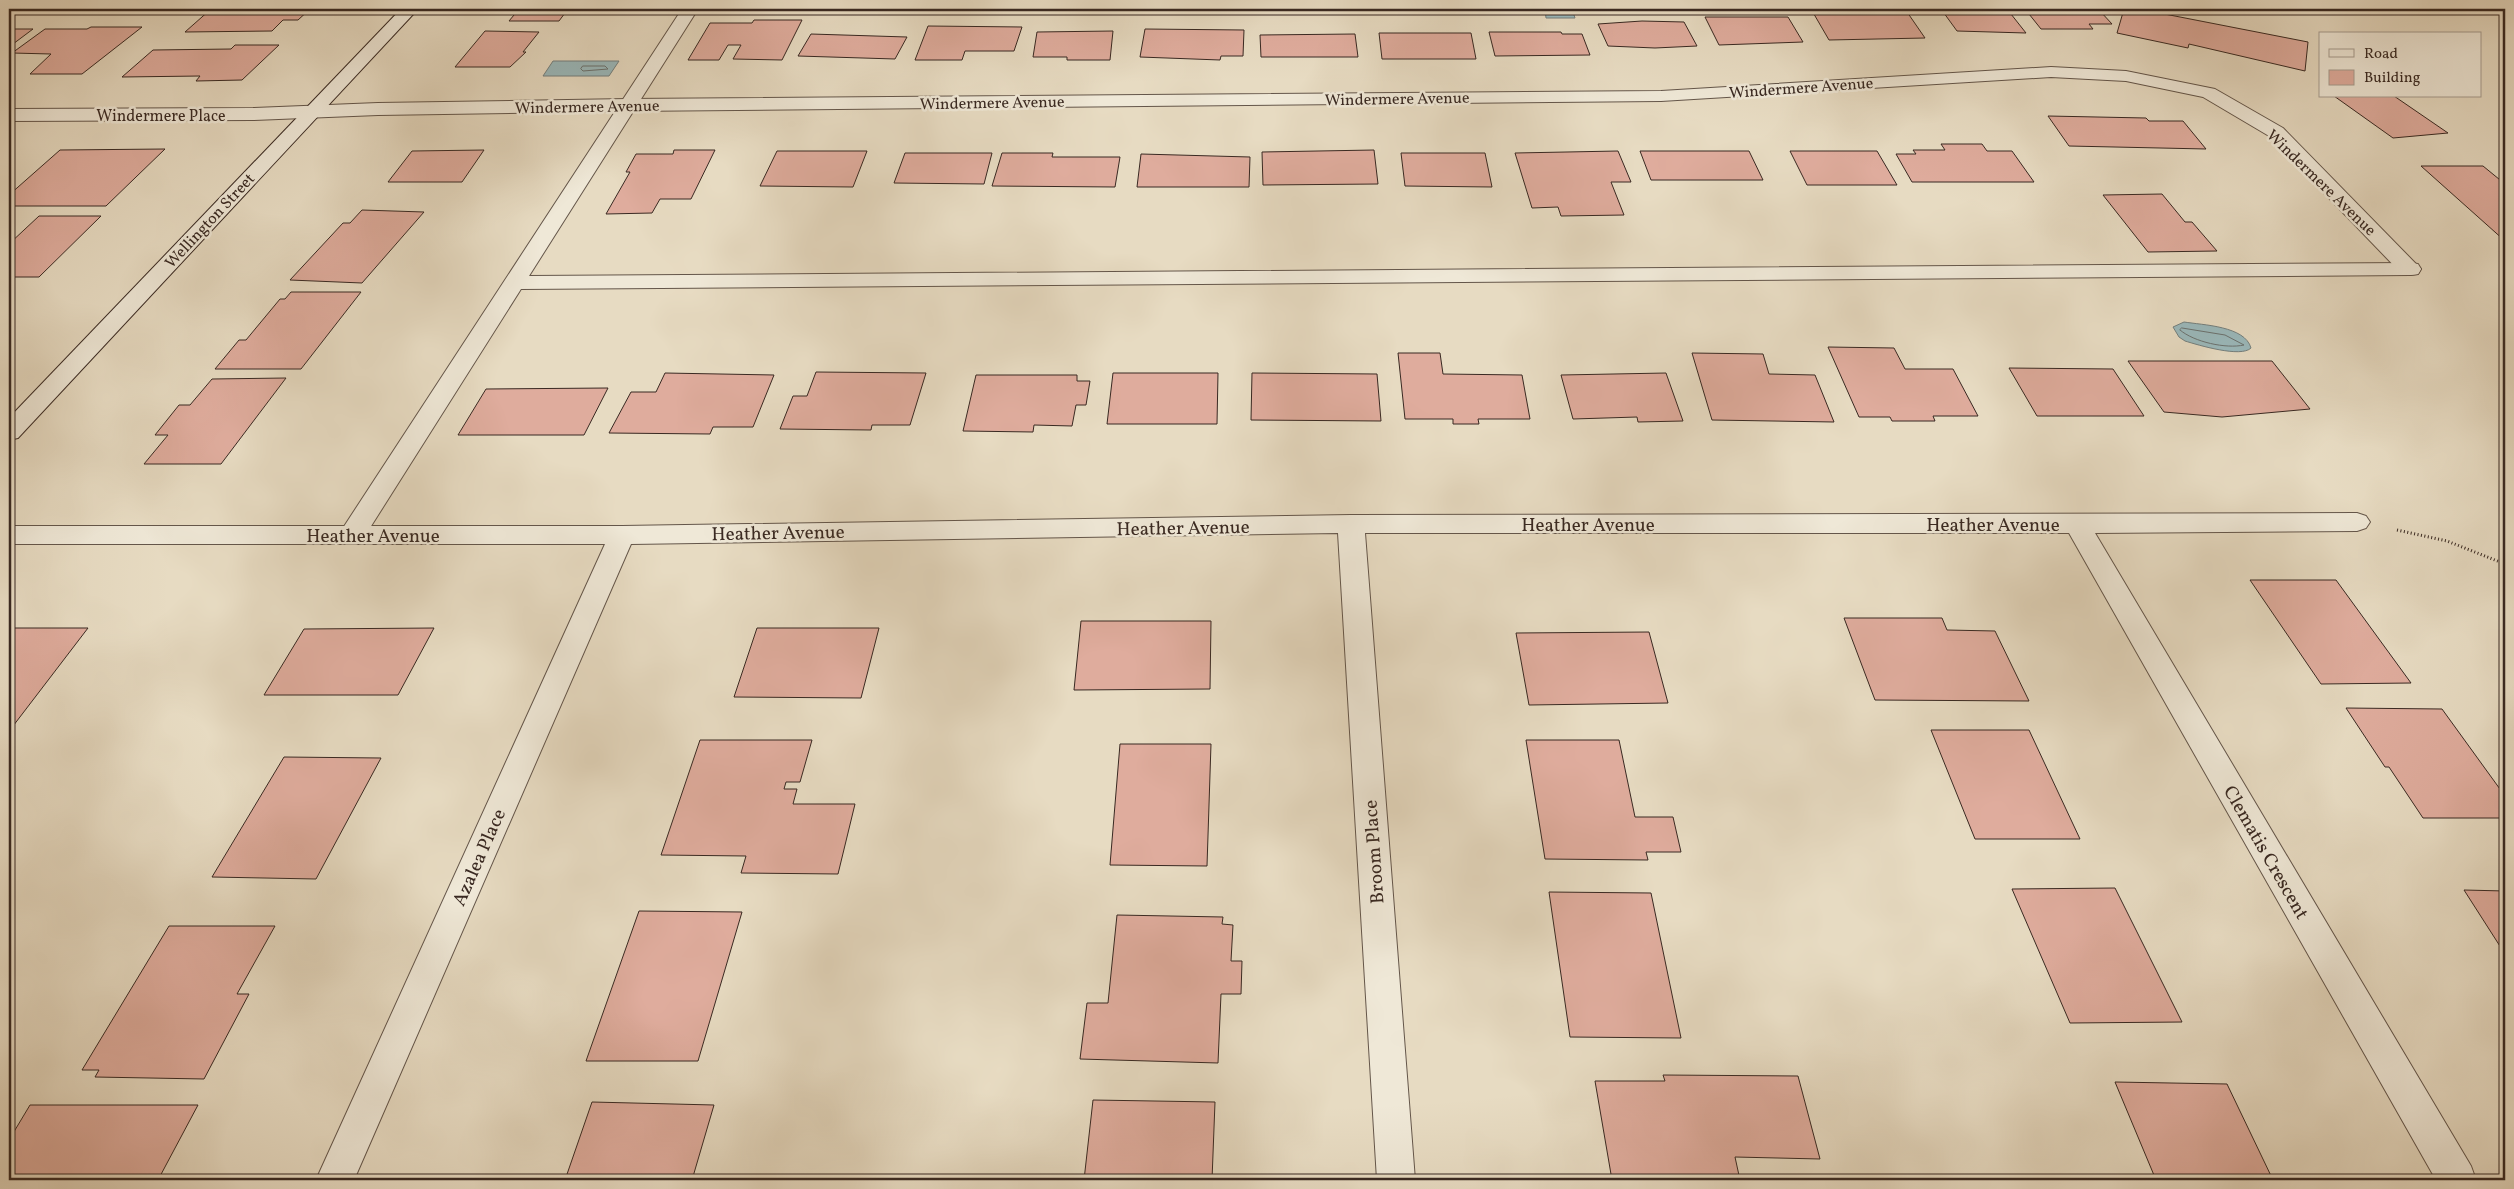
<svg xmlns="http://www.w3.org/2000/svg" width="2514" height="1189" font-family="Vollkorn,serif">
	<rect width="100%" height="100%" fill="#e7dbc2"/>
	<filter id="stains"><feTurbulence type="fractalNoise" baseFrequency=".004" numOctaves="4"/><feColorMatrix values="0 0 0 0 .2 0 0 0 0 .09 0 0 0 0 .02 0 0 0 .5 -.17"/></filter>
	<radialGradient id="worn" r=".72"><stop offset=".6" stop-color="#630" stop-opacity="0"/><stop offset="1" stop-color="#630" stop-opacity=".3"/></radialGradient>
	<!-- water -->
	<path fill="#9ab9bc" stroke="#737f7e" d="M1545,9h27l3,9h-29z
		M553,61h66l-10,15h-66z
		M2184,322c19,3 61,4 67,26 -10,10 -53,-3 -66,-7l-6,-4 -6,-10z"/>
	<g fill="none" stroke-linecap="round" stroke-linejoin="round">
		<!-- shore -->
		<path stroke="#6a716f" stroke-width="1" d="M583,66h22l3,3 -25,2 -2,-2z
			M2182,328l43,7 19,10c-18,4 -50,-3 -64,-15z"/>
	</g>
	<!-- building -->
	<path fill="#dfac9d" stroke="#392922" d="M211,9h99l-12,11h-15l-11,11 -87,1z
		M519,9h49l-9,12h-50z
		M1811,9h94l20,29 -96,2z
		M1941,9h66l19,24 -69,-2z
		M2025,9h85l-10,2 12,13h-23l4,5h-52z
		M2124,9h15l169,33 -3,29 -116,-27 -1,4 -71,-15z
		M1705,17h83l15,25 -84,3z
		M754,20h48l-20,40 -49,-1 8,-14h-13l-9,15h-31l22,-37h42z
		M1642,21l42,1 13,24 -42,2 -47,-2 -10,-22z
		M928,26l94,1 -8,24h-49l-3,9h-47z
		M91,27h51l-60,47h-52l21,-20 -39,-1 33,-24h42z
		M9,29h24l-24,18z
		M1145,29l99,1 -1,26h-22l-1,4 -80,-3z
		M485,31l54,1 -16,20h3l-16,15h-55z
		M1113,31l-3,29h-43v-3h-34l4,-25z
		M1489,32h72l1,2h20l8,21 -95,1z
		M1379,33h92l5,26h-94z
		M811,34l96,3 -12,22 -97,-3z
		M1355,34l3,23h-97l-1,-22z
		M235,45h44l-37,35 -46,1 4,-5 -78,1 31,-27 78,-1z
		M2334,96h60l54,37 -55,5z
		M2048,116l98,2 3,3h34l23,28 -137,-3z
		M1941,144h41l5,7h25l22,31h-122l-16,-28h20l-3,-4h32z
		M165,149l-59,57h-97v-11l51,-45z
		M484,150l-22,32h-74l24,-31z
		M674,150h41l-24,49h-31l-8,14 -46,1 24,-42h-4l10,-18h37z
		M1374,150l4,34 -115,1 -1,-33z
		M777,151h90l-14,36 -93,-1z
		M1618,151l13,31h-20l13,33 -63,1 -3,-9 -26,1 -17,-55z
		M1640,151h109l14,29h-112z
		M1790,151h87l20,34h-90z
		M905,153h87l-8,31 -90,-1z
		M1002,153h51l-1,4h68l-5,30 -123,-1z
		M1401,153h84l7,34 -87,-1z
		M1141,154l109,3 -1,30h-112z
		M2421,166h62l22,18v57z
		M2162,194l23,28h7l25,29 -69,1 -45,-57z
		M362,210l62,2 -62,71 -72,-3 53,-57h7z
		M39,216h62l-62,61h-30v-33z
		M291,292h70l-60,77h-86l24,-29h7l34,-41h5z
		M1828,347l66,1 11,21h48l25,47h-45l2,5h-43l-2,-4h-31z
		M1398,353h42l3,21 79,1 8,44h-52l1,5h-26v-5h-48z
		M1692,353l71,1 6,20 46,1 19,47 -122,-2z
		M2128,361h144l38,48 -88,8 -58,-5z
		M2009,368l104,1 31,47h-107z
		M816,372l110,1 -16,52h-38l-1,5 -91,-1 13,-33h14z
		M665,373l109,2 -21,52h-40l-3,7 -101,-1 22,-41h25z
		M1113,373h105l-1,51h-110z
		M1252,373l125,1 4,47 -130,-1z
		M1666,373l17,48 -45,1 -1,-5 -64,2 -12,-44z
		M976,375h101v6h13l-4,24h-10l-4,21 -38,-1 -1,7 -70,-1z
		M286,378l-65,86h-77l24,-29h-13l24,-30h11l22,-26z
		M608,388l-24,47h-126l28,-46z
		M2250,580h86l75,103 -90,1z
		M1844,618h98l5,12 48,1 34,70 -154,-1z
		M1081,621h130l-1,68 -136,1z
		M9,628h79l-78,102h-1z
		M434,628l-36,67h-134l40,-66z
		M757,628h122l-18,70 -127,-1z
		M1649,632l19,71 -139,2 -13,-72z
		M2346,708l96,1 63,87v22h-82l-34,-51h-4z
		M1931,730h98l51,109h-105z
		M700,740h112l-12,42h-14l-2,7h13l-4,15h62l-17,70 -97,-1 5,-17 -85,-1z
		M1526,740h93l16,77h38l8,35h-35l2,8 -103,-1z
		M1120,744h91l-4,122 -97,-1z
		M284,757l97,1 -65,121 -104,-2z
		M2115,888l67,134 -112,1 -58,-134z
		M2464,890l41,1v63z
		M1549,892l102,1 30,145 -111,-1z
		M639,911l103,1 -44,149h-112z
		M1117,915l106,2 -1,7 11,1 -2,36h11l-1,33h-20l-3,69 -138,-4 7,-56h21z
		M169,926h106l-38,68h12l-45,85 -109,-2 4,-7h-17z
		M1663,1075l135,1 22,83 -85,-2 5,23h-128l-17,-99h70z
		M2115,1082l112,2 46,96h-117z
		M1093,1100l122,2 -3,78h-128z
		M592,1102l122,3 -22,75h-127z
		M30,1105h168l-40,75h-149v-40z"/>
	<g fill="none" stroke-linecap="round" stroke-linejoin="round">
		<defs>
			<path id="lane" d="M682,9h16l-169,267 1881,-13 8,1 3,5 -3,5 -8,1 -1889,14 -160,253 -9,2 -9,-2 -4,-7 4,-7z"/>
			<path id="street" d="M2051,67l75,4 89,18 68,39 138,141 -3,5 -8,1 -8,-1 -133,-138 -66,-39 -77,-16 -75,-4 -390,24 -1034,10 -249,4 -125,5 -244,1v-12l244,-1 125,-5 249,-4 1034,-8z
				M2357,513l9,3 4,6 -4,6 -9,3 -262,2 376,633 5,14h-40l-367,-647h-704l50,647h-38l-39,-647 -707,11 -277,636h-38l289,-636h-596v-18h613l729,-11z"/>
			<path id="secondary" d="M401,9h17l-400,429 -9,2v-22z"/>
		</defs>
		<!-- lane casing -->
		<use href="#lane" stroke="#64564a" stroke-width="2"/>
		<!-- street casing -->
		<use href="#street" stroke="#64564a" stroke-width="2"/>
		<!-- secondary casing -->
		<use href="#secondary" stroke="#392922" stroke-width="2"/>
		<!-- path -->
		<path stroke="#392922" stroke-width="3" stroke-dasharray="1 2.5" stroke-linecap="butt" d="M2397,530l50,11 58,23"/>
		<!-- lane -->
		<use href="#lane" fill="#efe8d7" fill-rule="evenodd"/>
		<!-- street -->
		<use href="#street" fill="#efe8d7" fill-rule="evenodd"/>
		<!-- secondary -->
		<use href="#secondary" fill="#efe8d7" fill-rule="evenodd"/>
	</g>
	<g text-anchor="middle" stroke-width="5" stroke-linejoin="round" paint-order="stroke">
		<!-- far-street labels -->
		<g font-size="16" fill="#392922" stroke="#efe8d7">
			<text transform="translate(1801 87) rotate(-4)" y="6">Windermere Avenue</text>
			<text transform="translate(1397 98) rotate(-1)" y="6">Windermere Avenue</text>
			<text transform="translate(992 102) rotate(-1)" y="6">Windermere Avenue</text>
			<text transform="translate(587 106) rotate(-1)" y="6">Windermere Avenue</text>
			<text x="161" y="121">Windermere Place</text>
			<text transform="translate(2322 182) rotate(44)" y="6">Windermere Avenue</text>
			<text transform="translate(209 220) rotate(-47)" y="6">Wellington Street</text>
		</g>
		<!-- street labels -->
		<g font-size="19" fill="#392922" stroke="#efe8d7">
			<text x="1588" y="531">Heather Avenue</text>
			<text x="1993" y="531">Heather Avenue</text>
			<text transform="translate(1183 527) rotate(-1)" y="7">Heather Avenue</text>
			<text transform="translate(778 532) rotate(-1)" y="7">Heather Avenue</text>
			<text x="373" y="542">Heather Avenue</text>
			<text transform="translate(1373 852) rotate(-94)" y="7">Broom Place</text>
			<text transform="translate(2267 852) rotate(60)" y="7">Clematis Crescent</text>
			<text transform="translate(478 857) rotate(-66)" y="7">Azalea Place</text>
		</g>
	</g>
	<!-- margin -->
	<rect width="2514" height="1189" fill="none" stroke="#e7dbc2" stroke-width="30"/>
	<rect x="10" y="10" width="2494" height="1169" fill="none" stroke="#392922" stroke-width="2.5"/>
	<rect x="15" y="15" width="2484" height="1159" fill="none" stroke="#392922"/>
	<!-- legend -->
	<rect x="2319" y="32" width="162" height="65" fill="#efe8d7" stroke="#a69c8f"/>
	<rect x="2329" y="49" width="25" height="8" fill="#efe8d7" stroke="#a69c8f"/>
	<text x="2364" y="58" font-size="15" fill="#392922">Road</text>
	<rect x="2329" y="70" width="25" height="15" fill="#dfac9d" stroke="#a69c8f"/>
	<text x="2364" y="82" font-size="15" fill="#392922">Building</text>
	<rect width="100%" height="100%" filter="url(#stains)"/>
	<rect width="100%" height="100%" fill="url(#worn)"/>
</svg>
